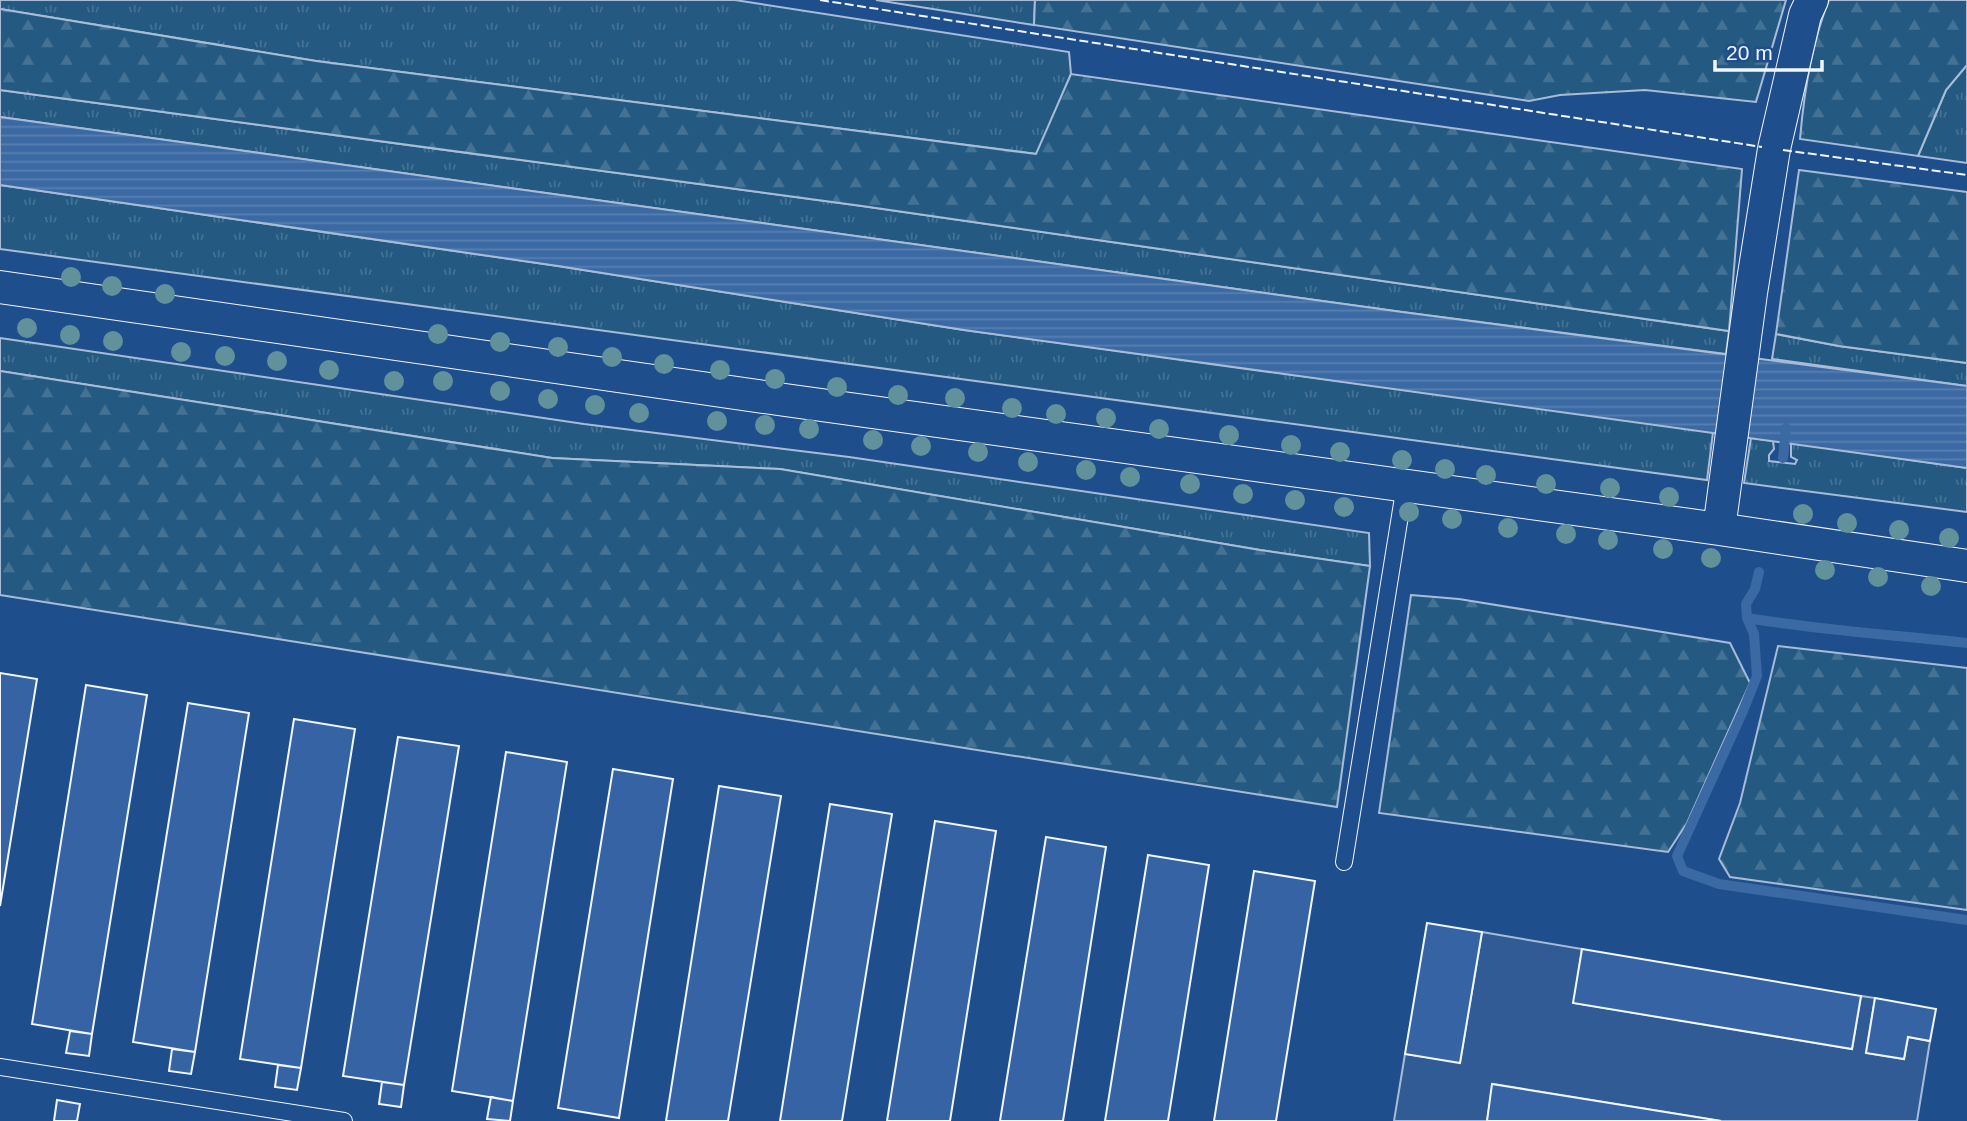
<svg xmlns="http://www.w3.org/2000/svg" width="1967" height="1121" font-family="Helvetica,sans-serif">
	<defs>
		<pattern id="grass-tufts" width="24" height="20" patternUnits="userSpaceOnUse" patternTransform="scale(1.75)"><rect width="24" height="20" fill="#245a82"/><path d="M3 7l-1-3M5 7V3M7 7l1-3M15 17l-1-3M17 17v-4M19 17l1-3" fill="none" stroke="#447295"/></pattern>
		<pattern id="forest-firs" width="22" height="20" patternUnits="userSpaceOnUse" patternTransform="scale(1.75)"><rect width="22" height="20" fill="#245a82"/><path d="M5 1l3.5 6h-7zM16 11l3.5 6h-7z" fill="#447295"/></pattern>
		<pattern id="water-rules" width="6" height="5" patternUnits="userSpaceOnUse" patternTransform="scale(1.75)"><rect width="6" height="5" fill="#3b69a3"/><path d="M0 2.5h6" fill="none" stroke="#587fb1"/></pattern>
	</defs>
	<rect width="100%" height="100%" fill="#1f4e8c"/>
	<!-- grass -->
	<path fill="url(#grass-tufts)" stroke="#a8bbd7" stroke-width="2" d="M0,0h735l334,52 2,22 -34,80 -721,-93 -316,-52z
		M876,0h159l-1,25z
		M1967,65v98l-49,-7 28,-66z
		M0,90l862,116 867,125 -3,23 -324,-42 -1402,-195z
		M0,185l558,81 406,64 749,102 -6,48 -1707,-231z
		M1776,334l63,12 128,17v23l-195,-27z
		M0,338l584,86 265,33 520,76 1,33 -110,-16 -480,-81 -228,-11 -552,-87z
		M1751,438l22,3 1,8 -5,6v6l26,3 2,-4 -6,-3v-14l176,25v44l-223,-29z"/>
	<!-- forest -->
	<path fill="url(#forest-firs)" stroke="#a8bbd7" stroke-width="2" d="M1035,0h751l-30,102 -111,-12 -85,5 -31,6 -495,-76z
		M1829,0h138v65l-21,25 -28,66 -118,-17c4,-47 11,-95 29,-139z
		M0,9l316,52 720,93 35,-80 671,95 -13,162 -867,-125 -862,-116z
		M1799,170l168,22v171l-128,-17 -63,-12z
		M0,371l552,87 228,11 480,81 110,16 -33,241 -1337,-212z
		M1411,595l48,4 271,44 20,40 -63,140 -19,29 -289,-39z
		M1778,646l189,22v242l-237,-33 -11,-18 21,-56z"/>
	<!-- parking -->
	<path fill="#305b95" stroke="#a8bbd7" stroke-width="2" d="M1482,932l100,17 -8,54 278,46 9,-53 14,2 -9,55 38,6 4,-22 22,4 -13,80h-196l-228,-37 -6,37h-93l11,-67 55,8z"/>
	<!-- water -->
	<path fill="url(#water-rules)" stroke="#a8bbd7" stroke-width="2" d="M0,117l1402,195 565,74v82l-1003,-138 -406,-64 -558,-81z"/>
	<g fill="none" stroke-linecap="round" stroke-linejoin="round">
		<!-- stream -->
		<path stroke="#3b69a3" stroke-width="10" d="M1783,458l3,-30
			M1759,572l-4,17 -9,15 1,14 7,16 3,42 -14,35 -66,145 6,15 36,13 248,36
			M1747,618c73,12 147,17 220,25"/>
	</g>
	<!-- building -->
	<path fill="#3563a3" stroke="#f2f6ff" stroke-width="2" d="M0,673l37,6 -37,227z
		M86,685l61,10 -55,339 -60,-10z
		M188,703l61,10 -54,339 -62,-10z
		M294,719l61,10 -54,339 -61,-9z
		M398,737l61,9 -55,339 -61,-9z
		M506,752l61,10 -54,339 -61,-10z
		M613,769l60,10 -54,339 -61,-10z
		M719,786l62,10 -53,325h-62z
		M830,804l62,10 -50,307h-62z
		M935,821l61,10 -46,290h-63z
		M1046,837l60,10 -43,274h-63z
		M1148,855l61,10 -41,256h-63z
		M1254,871l61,10 -39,240h-62z
		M1427,923l55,9 -22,131 -55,-9z
		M1582,949l279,47 -9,53 -279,-46z
		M1875,998l61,11 -6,32 -22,-4 -4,22 -38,-6z
		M70,1031l22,3 -3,22 -23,-3z
		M172,1049l23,3 -4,22 -22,-3z
		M278,1065l23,3 -4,22 -22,-3z
		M382,1082l22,3 -3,22 -22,-3z
		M1492,1084l229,37h-234z
		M491,1097l22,4 -3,20 -23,-2z
		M57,1100l23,4 -3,17h-23z"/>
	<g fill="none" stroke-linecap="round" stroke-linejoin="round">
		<defs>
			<path id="service" d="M1344,862l61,-377
				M0,1067l344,54"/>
			<path id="minor" d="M0,287l785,113 934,129 248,37
				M1719,529l32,-236 23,-144 31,-134 7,-15"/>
		</defs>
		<!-- service casing -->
		<use href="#service" stroke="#f2f6ff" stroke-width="18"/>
		<!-- minor casing -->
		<use href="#minor" stroke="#f2f6ff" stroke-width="34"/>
		<!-- service -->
		<use href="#service" stroke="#1f4e8c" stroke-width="16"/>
		<!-- minor -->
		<use href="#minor" stroke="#1f4e8c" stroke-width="32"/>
		<!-- fence -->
		<path stroke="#f2f6ff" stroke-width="2" stroke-dasharray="9 3.5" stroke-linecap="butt" d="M820,0l942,147
			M1783,150l184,25"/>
	</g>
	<!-- trees -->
	<g fill="#61919a">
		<circle cx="71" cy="277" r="10"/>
		<circle cx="112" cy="286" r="10"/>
		<circle cx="165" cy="294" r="10"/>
		<circle cx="27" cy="328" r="10"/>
		<circle cx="438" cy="334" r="10"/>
		<circle cx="70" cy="335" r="10"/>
		<circle cx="113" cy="341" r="10"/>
		<circle cx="500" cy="342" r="10"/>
		<circle cx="558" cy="347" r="10"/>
		<circle cx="181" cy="352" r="10"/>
		<circle cx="225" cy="356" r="10"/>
		<circle cx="612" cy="357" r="10"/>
		<circle cx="277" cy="361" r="10"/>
		<circle cx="664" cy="364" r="10"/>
		<circle cx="329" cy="370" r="10"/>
		<circle cx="720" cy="370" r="10"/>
		<circle cx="775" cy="379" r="10"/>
		<circle cx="394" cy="381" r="10"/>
		<circle cx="443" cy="381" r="10"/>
		<circle cx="837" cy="387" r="10"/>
		<circle cx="500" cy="391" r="10"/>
		<circle cx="898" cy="395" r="10"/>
		<circle cx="955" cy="398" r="10"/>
		<circle cx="548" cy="399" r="10"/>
		<circle cx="595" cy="405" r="10"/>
		<circle cx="1012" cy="408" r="10"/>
		<circle cx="639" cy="413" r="10"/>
		<circle cx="1056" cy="414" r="10"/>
		<circle cx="1106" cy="418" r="10"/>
		<circle cx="717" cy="421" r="10"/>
		<circle cx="765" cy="425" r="10"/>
		<circle cx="809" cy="429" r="10"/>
		<circle cx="1159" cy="429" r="10"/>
		<circle cx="1229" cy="435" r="10"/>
		<circle cx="873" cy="440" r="10"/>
		<circle cx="1291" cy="445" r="10"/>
		<circle cx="921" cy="446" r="10"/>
		<circle cx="978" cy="452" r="10"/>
		<circle cx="1340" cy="452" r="10"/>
		<circle cx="1402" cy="460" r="10"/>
		<circle cx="1028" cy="462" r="10"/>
		<circle cx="1445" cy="469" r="10"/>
		<circle cx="1086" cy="470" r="10"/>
		<circle cx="1486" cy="475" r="10"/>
		<circle cx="1130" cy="477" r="10"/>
		<circle cx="1190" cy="484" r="10"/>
		<circle cx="1546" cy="484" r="10"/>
		<circle cx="1610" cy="488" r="10"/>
		<circle cx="1243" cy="494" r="10"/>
		<circle cx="1669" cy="497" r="10"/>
		<circle cx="1295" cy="500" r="10"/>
		<circle cx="1344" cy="507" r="10"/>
		<circle cx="1409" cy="512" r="10"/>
		<circle cx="1803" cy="514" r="10"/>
		<circle cx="1452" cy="519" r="10"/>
		<circle cx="1847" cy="523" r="10"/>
		<circle cx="1508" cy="528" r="10"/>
		<circle cx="1899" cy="530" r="10"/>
		<circle cx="1566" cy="534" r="10"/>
		<circle cx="1949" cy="538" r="10"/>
		<circle cx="1608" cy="540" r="10"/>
		<circle cx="1663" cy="549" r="10"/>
		<circle cx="1711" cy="558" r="10"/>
		<circle cx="1825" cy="570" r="10"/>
		<circle cx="1878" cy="577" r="10"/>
		<circle cx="1931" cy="586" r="10"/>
	</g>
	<!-- scale -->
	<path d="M1715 60v10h107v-10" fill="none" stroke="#f2f6ff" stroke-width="3.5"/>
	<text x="1726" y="60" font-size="21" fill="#f2f6ff" stroke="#1f4e8c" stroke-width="5" paint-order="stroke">20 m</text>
</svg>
